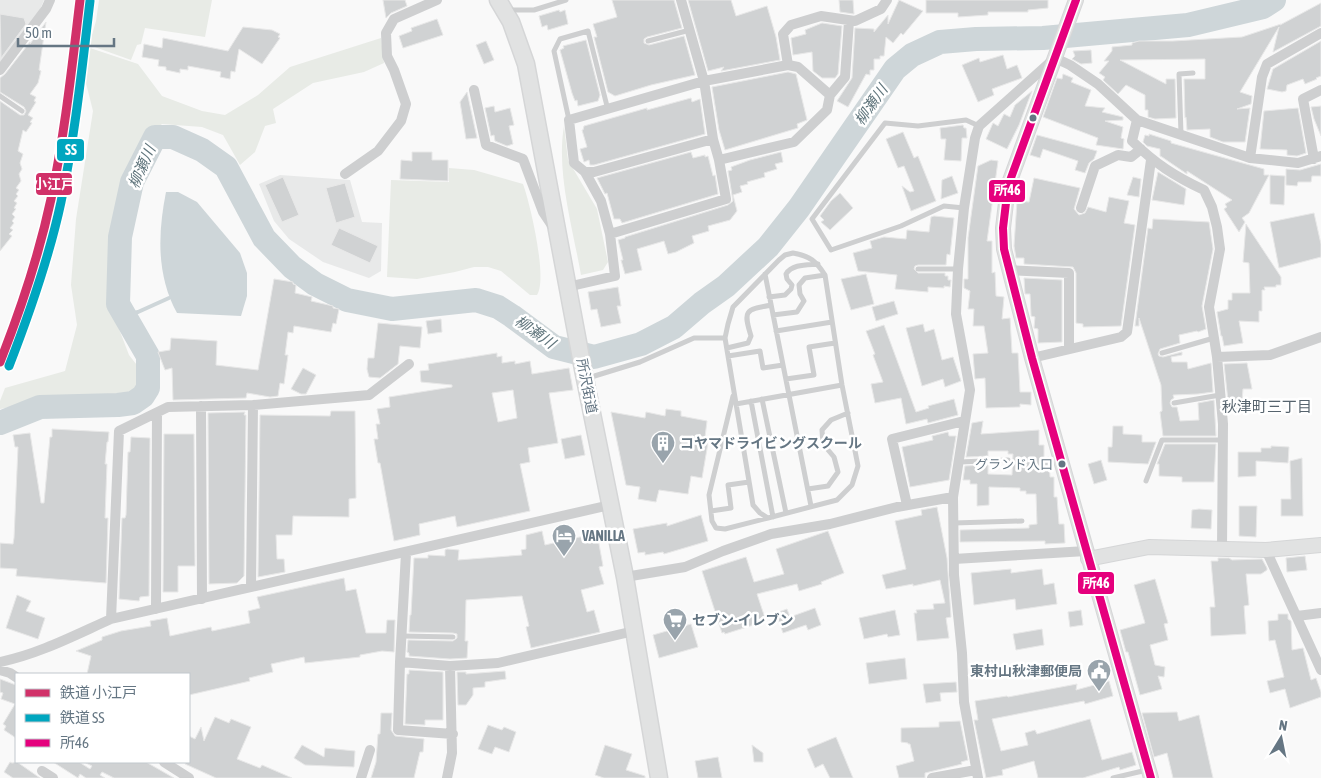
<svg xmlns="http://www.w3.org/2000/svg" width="1321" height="778" font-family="'Asap Condensed','Noto Sans JP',sans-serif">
	<rect width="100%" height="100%" fill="#f9f9f9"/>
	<!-- built -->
	<path fill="#e8e9e9" d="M0,0h44l-5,12 -39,50z
		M280,175l70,5 12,42 20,1 -1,48 -12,7 -46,-16 -34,-23 -15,-18 -15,-37z"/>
	<!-- green -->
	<path fill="#e8ebe6" d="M99,0h113l-7,37 -60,-9 -4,16 -4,1 -6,15 -42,-15 7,-24z
		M381,38l3,25 -20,9 -51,11 -40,26 3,14 -11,3 -10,26 -15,13 -17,-30 -21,-8 -40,-3 -17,14 -17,37 -15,64 -2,69 18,47 15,19 -1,12 -8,8 -22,8 -66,-2 -47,9v-8l5,-13 60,-17 12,-46 -6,-40 5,-66 17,-108 -11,-44 5,-20 51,17 24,32 40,15 23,4 33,-20 32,-28z
		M564,126l4,34 29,49 11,53 -5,8 -22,5c-8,-46 -25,-103 -17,-149z
		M449,168l25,2 49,14c7,19 25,95 14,111h-7l-29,-24 -13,-4h-14l-19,5 -38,7 -30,-2 4,-97 58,2z"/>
	<!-- water -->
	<path fill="#ced6d9" d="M166,192h12l19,10 43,51 7,20v23l-6,20 -64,-3c-21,-38 -19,-81 -11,-121z"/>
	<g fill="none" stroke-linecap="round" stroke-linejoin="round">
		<!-- stream -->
		<path stroke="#ced6d9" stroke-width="4" d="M125,315l13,-3 31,-14"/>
		<!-- river -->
		<path stroke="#ced6d9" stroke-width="24" d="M0,423l40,-16 78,-2 15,-2 10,-7 5,-8v-32l-30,-52 2,-67 12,-55 23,-45h18l29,13 24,17 38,71 28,29 23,17 32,16 45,9 84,-9 22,7 14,9 42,31 40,10 47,-13 33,-17 28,-24 24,-17 42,-39 31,-39 96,-139 17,-14 28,-13 36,-3 67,-1 145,-13 75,-18 11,-7"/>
	</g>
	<!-- building -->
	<path fill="#d0d2d3" stroke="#e8e8e8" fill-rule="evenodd" d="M383,0h22l2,6 -16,7 -5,5z
		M612,0h62l8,28 -35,9 -3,2v4l5,2 35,-9 11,39 -44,10 -36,11 -7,-4 -14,-55h3l-4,-13 24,-7z
		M688,0h43l5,16 31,-10 9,31 4,23 -59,11 3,-4 -16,4z
		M839,0h14l1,14 -14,-2z
		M899,0l24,11 -20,24 -2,-2 -8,10 -7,-6 -2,19h-4v3h-6v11h-4v5l-4,-1 -18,33 -11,-6 15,-23 3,-50 19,1v3l14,-17v9z
		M926,0h122v8l-20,2v2h-40v3l-30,2v-4h-32z
		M1321,3v23l-48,26 6,-25 -39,65 12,4 -1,8 -14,5 13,-1 -5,34h-22l-13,-5v-8l-23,1 -1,-13 -1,1 -1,-39h21v-20l-85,1 46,24v-5h9l1,39 -21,1 -7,-2v-7h-3v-15l-19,-10 -8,9 -15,-14 2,-3 -6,-4 10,-12h-5l8,-10v-4l20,-2v-2l7,-2h34l69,-4 39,-13 -1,1z
		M559,10l1,2 5,-2 3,14 -20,6 -1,-5 -5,2 -3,-11z
		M0,14l24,4 2,6 -25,34z
		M437,19l6,16 -40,13 -4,-12 13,-5 -1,-3z
		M46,22l-7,48 2,1 -3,12 -8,11 6,3 -2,4 2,1 -8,13 5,3 -3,4 2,1 -6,9 -3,-2 -5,21 5,3 -3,9 2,6 -3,5 2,7 -5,7 3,2 -3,4 2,2 -4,5 3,2 -3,5 2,1 -4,5 3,3 -3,4 2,2 -4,5 3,2 -4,4 3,2 -12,15v-150l20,14h4l2,-4 -2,-4 -24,-15v-14l5,-4 25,-32v2z
		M822,23l20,3 -4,48 -3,4h-13l-9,-7 -1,-19 -19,3 -2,-17 15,-4 -1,-4z
		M243,27l29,3 8,4 -2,3 2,1 -18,26 -23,-15 -4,23 -4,-1 -1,8 -10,-2 1,-5 -33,-6v4l-8,-1v4l-14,-3v-3l-8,-1 1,-6 -17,-3 2,-13 18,4 1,-10 65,13z
		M586,40l14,55 -2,6 -20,5 -1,-6 -2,1 -3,-8 -12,-43 4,-2 -1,-2z
		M486,41l8,19 -10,4 -8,-19z
		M1321,41v35l-5,2 1,1 -12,5 -2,-5 -16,6 -1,6 -4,1 -15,-3 6,-20z
		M1091,50l1,13 -11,1 -9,-5 3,-3 -2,-5z
		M1003,55l4,14 10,-4 5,13 -30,11 2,6 -16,7 -16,-37 17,-7 1,4z
		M788,72l8,2 11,46 -10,4 1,4 -73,22 -6,-20 -7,-43z
		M1063,74l10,4 -2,4 20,8 -6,16 20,2 -3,4 21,5v3l-18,1 18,6 -2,11 3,1 -1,10 -27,-4 2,-7 -55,-21 14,-39 5,1z
		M1032,91l-13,34 -12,24 -21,-10 7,-16 5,3 6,-12 6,3 5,-12z
		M467,92l10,46 -11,1 -6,-37z
		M691,98l1,4 8,-3 5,35 -111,31h-4l-1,-5 -5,2 -4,-13 7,-2 -5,-17h1l1,-4 63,-18v2z
		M494,106l1,6 15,-4 4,17 -5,1 4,18 -6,2 -12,-5 -1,-6 -3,1 -6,-28z
		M1321,106v30l-7,-17 -3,-12z
		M1298,108l8,45 -9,3 -10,-1v-5l-27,-1 4,-38z
		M963,125l1,3h2l1,10h-5l-1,23 -17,-1 2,-21h-5l-1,-11z
		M903,132l11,26 4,-2 18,45 -25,10 -9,-25 8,6 4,-1 -10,-25 -6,2 -12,-29z
		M1149,134l22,7v2l93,26v6h5l-20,38 -7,5 3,4 -6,10 -15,-23 3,-2 -2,-3 7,-4 -45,-29v3l-25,-17 -2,-1v-7l-13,-3 -4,-4 2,-7 4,1z
		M1037,135l60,16 -3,8 -5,4 -4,10 -10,-3 3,-9 -35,-12 -3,9 -10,-3z
		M412,152h20v8h16v21l-48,-2 1,-19 11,1z
		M691,152l2,6 12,-3v2l3,-1 5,20 2,-1 3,19 -96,29 -2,-4h-6l-7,-26 -2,1 -8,-16z
		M781,152l2,10 -8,2 2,5 -13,4 1,4 -18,5 1,2 -8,2 2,6 -9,3 4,16 -7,9 -22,6 1,5 -17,5 2,7 -18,9 -8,2 -4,-13 -27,8 5,21 -17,4 -4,-14h2l-5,-20 7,-2v-1l103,-32 5,-4 -5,-30 4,-1 -1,-3 19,-7z
		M991,160l7,1 -11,80h5v32l3,-1 1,24 8,1 -2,22 8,-1 2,35h6l2,39h11v13l-11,-1v3l-34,1 -1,-30 -10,1 -2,-25 15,-1 -4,-27h-11l1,-17h-6l2,-18 -6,-3v-9h4v-41l10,-72z
		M1321,164v12h-9l-1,6h-13l-1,4 -11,-1v-16l14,1z
		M1158,172l28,17 -2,16 -32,-5z
		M1270,175l15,1 -1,29 -14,-1z
		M952,176l6,17 -17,6 1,-19z
		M283,177l16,38 -17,7 -17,-37z
		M1133,177l8,2 -2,18 -12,-2z
		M1034,178l46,10 -6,21 5,6 6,-2 3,-6 18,5 3,-15 20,4 -5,22 11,2 -14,101 -38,1v-3l-7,-1v-50l-3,-6 -49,-3v-6h-8l-2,-12 3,-45 12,1z
		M345,183l10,34 -19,6 -10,-35z
		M840,193l13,15 -23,22 -9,-8 3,-2 -4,-4 11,-15z
		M1314,213l7,31v13l-42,11 -9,-46z
		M934,216l20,2 -4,37 -3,-1 -1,11h-28l-3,1 -1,3 4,4h27v3h3v4h3l-1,7 -6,-1v2l-16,-1v5l-33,-3 2,-14 -39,-4 -5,-18 19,-5 -2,-7 14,-4 22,2 1,-9 22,2 2,-15z
		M1153,219l56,3 4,27 -11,57 4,23 -8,3 -1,-1 -18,4 1,8 -20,6 -2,5 1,2 4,1 19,-5v3l-11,2 1,5h15l1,7 23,-6 2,29 -15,2 -25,1 1,3 -3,2 -1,3 2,4h5l3,14 19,-1 -1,-17 16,-3 2,36h-53l-3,-24 2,-1v-3l-1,-23 -22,-67v8h-4l13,-98 4,1z
		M1246,224l35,53v8h-5v2h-12l1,3h-3v21h-3v11l-20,-1 4,22 -19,3 -2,-10h-1l-4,-24 11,-3v-9h4v-7h18l-1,-30 -6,-1z
		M339,228l39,18 -8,17 -39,-18z
		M866,274l8,30 -23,6 -10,-31z
		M1024,278l38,2v62l-24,1v-14l-4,-1 1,-11 -4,-1v-2l-1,-20h-5z
		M274,279l19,3v2l3,1 -1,8 17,4 -1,4 22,5v2l6,1 -3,15 -3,-1 -2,9 -37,-6 -1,7 -5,-1 -3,23h3l-4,29 -4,-1 -2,13 -8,1 -23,-4 -1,5 -73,2 -1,-32 -7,2 -7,-18 12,-2 1,-12 46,3 -1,24 42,5z
		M618,287l3,19h-4l4,17 -20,4 -4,-18 -6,1 -3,-18z
		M894,301l4,13 -22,7 -4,-14z
		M441,319l1,13 -14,2 -2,-13z
		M378,323l44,4 -2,21 -20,-2 -2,18 -18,14 -11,-1 -2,-8 1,-11h6z
		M923,324l2,8 9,-3 8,31 11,-3 8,24 -16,6 -2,-8 -21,7 -16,-58z
		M884,325l32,87 13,-4 -1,-2 26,-7 4,16 -30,8 -1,-4 -21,5 -5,-26 -26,5 -4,-19 12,-2 -10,-27 2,-1 -9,-23z
		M497,353v4l5,-1v7l13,-2v3l15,-3 2,13 37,-6 4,22 -24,3 9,50 -30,5 2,14 -10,2 10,47 -73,16 -2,-11 -36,8 1,11 -26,6 -14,-78h-2l-4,-24h4l-2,-15h4l-3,-15 13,-2 -1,-10 63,-10v-2l-31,-3 -1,-11 9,-1 -1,-6zM513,390l4,28 -19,4 -6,-29z
		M1247,363l5,26h-9l-2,22 -12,-1 -5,-46z
		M303,368l13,7 -10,19h-5l-10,-5z
		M666,409l15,2v5l26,5 -2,16h4l-7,41 -11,-2 -3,18 -29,-4 -3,12 -18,-3 2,-12 -14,-2 -15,-73 34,6 1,-6 19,4z
		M331,411h24l1,87 -7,1v18l-56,-1 -1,19h-16l1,24h7l1,13 -27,5 2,-162 70,1z
		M245,412l-1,3h2l-2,161 -7,7 -28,1 -1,-171z
		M983,421l-2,13 58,-4v15h5v13l5,-1 1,20h4v20h3l2,27h5l1,19 -20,1v-3l-85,1v-12l69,-2v-3l8,-1 -1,-30h-10v-3h-6v-3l-31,-1v18l-12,1v-22h-7v-4h-7l2,-14 23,-1v9l24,1 1,-21h-5v-3h-20v5l-22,1 6,-34z
		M1113,426h10v8l19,1v7h14l-8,22 -40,-2v-15h4z
		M52,429l57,3 -1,10h-1l-2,22h2l-2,54h3l-2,65 -90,-7 1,-7 -17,-1v-25l13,1 1,-6 4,-91h-3l-2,-12 17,-2 11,70h3l6,-66h2z
		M948,432l1,4h7l-7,44 -39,7 -8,-40 31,-7 -1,-4z
		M164,434h30l1,132h-17v26h-15z
		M581,435l4,20 -20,4 -4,-20z
		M131,437l19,1 -1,158 -9,1 -1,4 -20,-2 3,-81h3l1,-3 2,-63h2z
		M1165,444h51l-2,38h-32v-5l-23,-1v-12h-2z
		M1271,446l18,1 -1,16 -32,-2v15l-18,1v-25h23v-4h10z
		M1302,458l1,58h-22v-17h10l-1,-38z
		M1101,460l6,20 -13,4 -6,-20z
		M1239,506h18l-1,31 -17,-1z
		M937,507l10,51 4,59 -5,1 3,20 -32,3 -3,-28h3l-1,-3 18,-1 -1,-5 12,-1 -5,-23 -27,6v-2l-27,5 -4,-14 24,-6 -11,-48 27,-6 -1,-5z
		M1199,509l13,1 -1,19 -20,-1 1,-18z
		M701,515l7,26 -44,13 -1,-2 -18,3v-3l-7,1 -5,-24 34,-6v3z
		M542,531l3,14 52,-12 6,33 -4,1 5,17 -23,6 6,22 7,-2 6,22 -69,16 -5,-21 3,-1 -7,-30 -56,4 -1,41h3l-1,17 -17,1 -41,-3v-3l-2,-1 1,-12 45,1 4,-3v-4l-4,-1 -44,-1 1,-17h1l3,-57h14v-3l17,1v-6l2,-1 12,1 -1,10 64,-5 -1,-5 5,-1v-14z
		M828,531l16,42 -23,9 1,2 -23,7 -2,-7 -40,10 9,27 -41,13 -1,-2 -2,1 -20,-62 44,-14 8,25 30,-8 -8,-25z
		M1305,556l2,14 -20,2 -1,-14z
		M1218,558h11l3,2 30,-1 5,9v2l-6,4h-15l3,31 -5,1 2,28 -35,2 -1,-29h5l-4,-46h7z
		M1011,569v4l31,-4 2,16 10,-2 3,21 -41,6 -1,-11 -41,6 -3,-32z
		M344,578l2,13 10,-2 10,44h20l1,-13h8l-1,32 -12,-1 -22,4v2l-55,6 -1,-6 -33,7 2,8 -24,6 1,3 -61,14v-21h-102l4,-18 -15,-5 26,-11v-3l19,-6 30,-5 -1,-5 17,-3 3,18 41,-9 1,4 38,-8 -2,-12 12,-3 -3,-11z
		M1155,579l13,44 -4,1 4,16 -18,5 5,20 10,2 -1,10 -6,-1 4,13 -22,6 -12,-43h-2l-6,-22 25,-7 -11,-38z
		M17,595l14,6 -5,10 19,7 -7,21 -32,-11z
		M815,608l6,17 -13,5 -2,-5 -23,8 -7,-20 11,-4 3,8z
		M895,610l5,25 -12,2 -1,-3 -23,5 -5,-21z
		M1081,610l2,15 -13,2 -2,-15z
		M1278,614h10v5l3,2 1,29 11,-2 8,32 5,-2 5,14v5l-31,11 -5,-19 -15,4 -3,-12 17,-4 -9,-37 -6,1 -1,-20 10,-1z
		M691,624l7,23 -39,11 -6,-23z
		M1042,629l2,16 -28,5 -3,-16z
		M905,658l2,21 -38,5 -3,-21z
		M409,670l34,2v48h-18v5l-20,-1 2,-50h2z
		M505,671l1,8 -21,3v5l-12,1v7l-7,10h-8l-1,-33h9v2z
		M0,679l16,6v53l-12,-8 2,-4 -3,-2 12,-20 -14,-5 2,-6 -3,-1z
		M1109,681l4,15 -28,8 -1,-3 -92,18 9,32 27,-6 -3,-12 10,-3 2,4 53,-15 12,41 30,-8 4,13 -16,5 -1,-3 -36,11h-45l-4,-17 -32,9 1,5 -17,3 -12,-58h4l-3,-19 32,-5 1,1 69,-13 -1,6z
		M956,682l1,10 -17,1 1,8 -15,2 -3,-19z
		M1177,712l2,9 20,-6 14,63h-40l-6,-25 -13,4 -12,-44z
		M381,713h11l-1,17 4,6 29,3 -1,13h-3l-6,26h-43l5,-16 2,-28h2z
		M215,717l14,6 2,-4 20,8 -14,32 23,9 2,-3 30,13h-76l-31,-14 1,-2h3v-26l6,3 6,-12 3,14z
		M960,721l8,39 -7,2 1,2 -37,9v5h-26l-3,-12 18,-5 -4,-17h-2v-1l-7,-1v-14l38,-1v-5z
		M488,725l14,5 2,-3 12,5 -7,20 -14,-5 -3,7 -14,-5z
		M836,737l17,41h-23l-7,-14 -8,4 -8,-19z
		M302,745l22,12 1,-9 30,3 -1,16 -49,-2 -11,-7z
		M605,745l27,9 -6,16 19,6v2h-41l-9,-3z
		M752,745l11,8v9h-9z
		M718,757l4,21h-24l-3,-17z
		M10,762l2,1 5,-1 23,16h-27l-9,-6z
		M53,762h26l11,7 2,-3 -8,-4h62l28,16h-60l-12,-6 -2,3 5,3h-19l-6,-4 -2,4z"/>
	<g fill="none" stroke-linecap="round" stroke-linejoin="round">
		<defs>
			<path id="secondary" d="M1076,0l-68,186 -5,42 1,21 28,109 119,420
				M1088,559l61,-12 117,3 55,-5"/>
			<path id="primary" d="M498,0l13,22 15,42 57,305 42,208 34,201"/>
		</defs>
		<!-- secondary casing -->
		<use href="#secondary" stroke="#d5d6d7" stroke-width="16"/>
		<!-- primary casing -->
		<use href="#primary" stroke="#d5d6d7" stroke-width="19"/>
		<!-- lane -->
		<path stroke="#cecfd0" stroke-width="5" d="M507,10h27l32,-10
			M648,41l42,-11
			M0,96l22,15
			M569,120l-15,-69 6,-12 28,-8 20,79
			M1181,134l-2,-60 14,-1
			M964,208l-20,-2 -43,20 -70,24 -19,-31 73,-96 33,3 48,-6 13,6
			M793,253c17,3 23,8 32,22l17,110 16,81 -6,19 -15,15 -69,18 -8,-5 -7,-8 -28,-167 3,-14 5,-17 46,-47 6,-5z
			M918,269h40
			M765,274l46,232
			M769,297l16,-2 6,-6 1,-4 -5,-6 -1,-5c6,-10 21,-9 32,-10
			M773,315l24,-3 7,-11 -4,-7 -1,-9 6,-7 20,-3
			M776,331l56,-9
			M727,348l21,-5 3,-7c-8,-26 -6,-26 20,-31
			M1162,353l52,-15
			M728,356l32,-5 3,17 20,-3
			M588,378l52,-16 54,-24h31
			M786,379l28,-4 -5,-28 26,-4
			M733,396l-24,99 3,26 4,7 9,1 43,-11
			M762,399l24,114
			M751,401l22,116
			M1174,403l46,-8
			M736,404l106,-19
			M959,462l49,-2
			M1146,481l16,-41h61
			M808,489l20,-3 10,-14 -4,-15 -11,-13 -1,-14 9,-10 17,-7
			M711,511l20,-3 -3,-23 21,-3
			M954,523l68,-2
			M402,636l51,1
			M1113,778l34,-8"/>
		<!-- street -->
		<path stroke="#cecfd0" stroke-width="10" d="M681,0l23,81 9,58 6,21 75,-18 33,-32 3,-15 15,-18 4,-56
			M0,70l46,-61 4,-9
			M474,90l12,55 37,14 20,53 10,15
			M830,95l-32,-28 -10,-2 -5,-31 8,-9 30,-9 34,5 26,-12 6,-9
			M1137,120l-5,21c24,23 42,35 72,49l8,17 5,20 3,22 -11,58 8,50 6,67 -1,125
			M713,139l-119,33h-9l-11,-9 -5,-43 135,-39 84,-16
			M1250,158l12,-81 5,-13 54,-31
			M1314,159l-11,-60 18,-9
			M345,174l33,-23 23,-30 5,-17 -12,-34 -7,-14 -1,-23 8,-14 43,-19
			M1081,208l14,-42 23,-11 13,2 10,-8
			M610,234l116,-35 -7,-39
			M1008,270l61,3v75
			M567,287l48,-11 -5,-42 -9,-33 -16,-29
			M1217,357l53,-2 51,-18
			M1032,358l89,-21 6,-5 24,-172
			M201,406l1,193
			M907,505l-15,-66 72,-18
			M1266,550l55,120
			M406,553l-6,109 50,4 48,-3 136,-32
			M954,559l132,-8
			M625,577l60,-10 38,-16 48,-17 59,-10 67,-17 56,-10
			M251,587l2,-182
			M156,609l1,-196
			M1297,616l24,-3
			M111,619l8,-188 49,-24 85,-2 116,-10 40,-31
			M0,662c39,-8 75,-27 111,-43l499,-114
			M400,662l-2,68 55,4
			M0,670l10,3 6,4
			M164,762l25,16
			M42,771l11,7
			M361,778l9,-28
			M447,778l5,-25 -2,-87
			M932,778l44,-8
			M978,778l-14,-76 -2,-49 -8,-78 -1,-78 17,-107 -14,-76 2,-45 6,-61 11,-70 4,-12 76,-68 15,7 28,19 39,36 113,38 48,5 23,-7"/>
		<!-- secondary -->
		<use href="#secondary" stroke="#e1e2e2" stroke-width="14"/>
		<!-- primary -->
		<use href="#primary" stroke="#e1e2e2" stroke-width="16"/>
		<defs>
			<path id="bus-1" d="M1076,0l-68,186 -5,42 1,21 28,109 119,420"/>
		</defs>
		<!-- bus-1 casing -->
		<use href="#bus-1" stroke="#fff" stroke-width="11"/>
		<!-- bus-1 -->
		<use href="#bus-1" stroke="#e5007d" stroke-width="8"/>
		<defs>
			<path id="rail-1" d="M0,362c21,-53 39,-107 51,-163 14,-66 21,-133 29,-199"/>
			<path id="rail-2" d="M9,366c21,-54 40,-108 52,-164 14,-66 21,-134 29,-201"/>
		</defs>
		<!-- rail-1 casing -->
		<use href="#rail-1" stroke="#fff" stroke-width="12"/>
		<!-- rail-2 casing -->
		<use href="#rail-2" stroke="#fff" stroke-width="12"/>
		<!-- rail-1 -->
		<use href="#rail-1" stroke="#d13169" stroke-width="9"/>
		<!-- rail-2 -->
		<use href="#rail-2" stroke="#00a6bf" stroke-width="9"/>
	</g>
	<!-- icons -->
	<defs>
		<symbol id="building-pin" viewBox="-11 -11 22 30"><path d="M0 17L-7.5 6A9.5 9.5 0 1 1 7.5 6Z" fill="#99a4ac" stroke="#fff"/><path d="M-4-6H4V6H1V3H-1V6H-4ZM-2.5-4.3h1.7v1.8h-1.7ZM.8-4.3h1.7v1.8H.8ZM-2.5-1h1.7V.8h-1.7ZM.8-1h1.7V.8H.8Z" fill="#fff"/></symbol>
		<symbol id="hotel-pin" viewBox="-11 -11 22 30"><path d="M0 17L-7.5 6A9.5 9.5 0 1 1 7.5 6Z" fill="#99a4ac" stroke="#fff"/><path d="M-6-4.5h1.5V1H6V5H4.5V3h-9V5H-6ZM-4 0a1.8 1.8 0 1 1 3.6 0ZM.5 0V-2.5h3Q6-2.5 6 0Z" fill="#fff"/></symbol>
		<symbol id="supermarket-pin" viewBox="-11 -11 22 30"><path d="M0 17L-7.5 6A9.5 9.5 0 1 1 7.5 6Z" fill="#99a4ac" stroke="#fff"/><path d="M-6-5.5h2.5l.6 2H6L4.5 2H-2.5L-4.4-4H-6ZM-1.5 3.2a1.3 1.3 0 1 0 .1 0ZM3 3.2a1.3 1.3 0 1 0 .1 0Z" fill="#fff"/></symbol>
		<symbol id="civic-pin" viewBox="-11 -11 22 30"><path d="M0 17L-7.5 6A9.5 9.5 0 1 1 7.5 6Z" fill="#99a4ac" stroke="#fff"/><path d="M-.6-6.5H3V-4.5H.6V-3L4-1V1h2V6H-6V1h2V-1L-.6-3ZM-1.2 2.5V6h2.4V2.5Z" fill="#fff"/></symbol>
	</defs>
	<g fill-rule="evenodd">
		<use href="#building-pin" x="649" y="429" width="28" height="38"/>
		<use href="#hotel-pin" x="550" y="522" width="28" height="38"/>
		<use href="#supermarket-pin" x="661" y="606" width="28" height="38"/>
		<use href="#civic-pin" x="1085" y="657" width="28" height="38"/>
	</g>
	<!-- markers -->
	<g fill="#657683" stroke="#fff" stroke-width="2">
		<circle cx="1033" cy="118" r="4.5"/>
		<circle cx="1062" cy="464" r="4.5"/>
	</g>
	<g text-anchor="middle" stroke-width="5" stroke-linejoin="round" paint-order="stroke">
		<!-- bus labels -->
		<g font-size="13" fill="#657683" stroke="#fff" text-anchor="end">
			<text x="1053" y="469">グランド入口</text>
		</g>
		<!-- street labels -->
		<g font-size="14" fill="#657683" stroke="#fff">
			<text transform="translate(587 386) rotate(79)" y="5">所沢街道</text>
		</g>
		<!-- poi labels -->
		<g font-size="14" font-weight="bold" fill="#657683" stroke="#fff" text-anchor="start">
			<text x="680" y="448">コヤマドライビングスクール</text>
			<text x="582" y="541">VANILLA</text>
			<text x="692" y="625">セブン-イレブン</text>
			<text x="1082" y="676" text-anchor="end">東村山秋津郵便局</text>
		</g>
		<!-- water labels -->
		<g font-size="15" font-style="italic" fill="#60757c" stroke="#fff">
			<text transform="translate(871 105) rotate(-55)" y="5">柳瀬川</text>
			<text transform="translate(142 167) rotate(-66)" y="5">柳瀬川</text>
			<text transform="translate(535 332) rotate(35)" y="5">柳瀬川</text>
		</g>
		<!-- neighbourhood labels -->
		<g font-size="15" fill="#57646e" stroke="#fff">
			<text x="1267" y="412">秋津町三丁目</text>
		</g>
	</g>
	<g stroke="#fff" stroke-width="2">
		<rect x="56" y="138" width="29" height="24" rx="5" fill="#00a6bf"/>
		<rect x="35" y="172" width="38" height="24" rx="5" fill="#d13169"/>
		<rect x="988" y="179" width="38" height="24" rx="5" fill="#e5007d"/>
		<rect x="1077" y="571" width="38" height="24" rx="5" fill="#e5007d"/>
	</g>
	<g font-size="14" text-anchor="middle" font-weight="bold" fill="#fff">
		<text x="71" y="155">SS</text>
		<text x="54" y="189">小江戸</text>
		<text x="1007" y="195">所46</text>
		<text x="1096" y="588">所46</text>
	</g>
	<!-- legend -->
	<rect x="15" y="673" width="175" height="90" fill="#ffffff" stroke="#c1c8cd"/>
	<rect x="25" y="689" width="25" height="8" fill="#d13169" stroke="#c1c8cd"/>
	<text x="60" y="698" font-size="15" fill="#657683">鉄道 小江戸</text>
	<rect x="25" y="714" width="25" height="8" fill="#00a6bf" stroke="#c1c8cd"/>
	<text x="60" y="723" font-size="15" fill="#657683">鉄道 SS</text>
	<rect x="25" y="739" width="25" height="8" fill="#e5007d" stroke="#c1c8cd"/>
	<text x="60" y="748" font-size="15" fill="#657683">所46</text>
	<!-- north arrow -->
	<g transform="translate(1281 738) rotate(10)" stroke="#ffffff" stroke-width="4" paint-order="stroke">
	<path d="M0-4L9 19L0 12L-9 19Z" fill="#657683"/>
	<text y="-8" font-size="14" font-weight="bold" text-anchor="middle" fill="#657683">N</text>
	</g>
	<!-- scale -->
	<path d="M18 38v8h96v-8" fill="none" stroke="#657683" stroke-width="2.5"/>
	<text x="25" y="38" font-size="15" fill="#657683" stroke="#ffffff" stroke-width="4" paint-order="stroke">50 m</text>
</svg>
